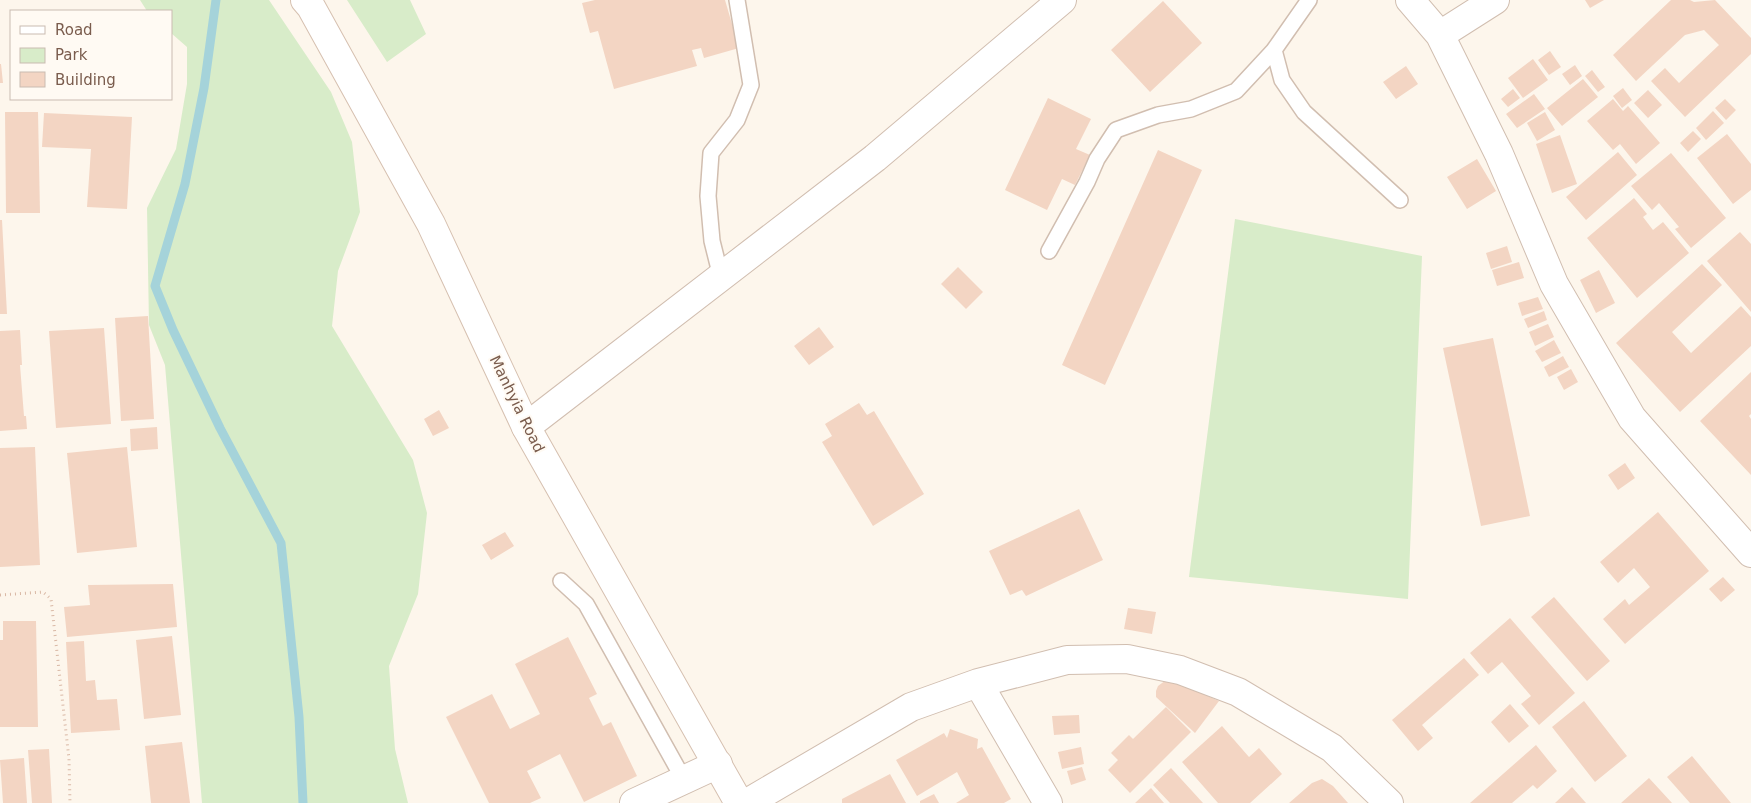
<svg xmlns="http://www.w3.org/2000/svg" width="1751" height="803" font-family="'DejaVu Sans',sans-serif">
	<rect width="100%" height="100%" fill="#fdf6ec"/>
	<!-- green -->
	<path fill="#d8ecc9" d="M140,0h129l62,92 21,50 8,70 -22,59 -6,55 81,134 14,53 -9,81 -29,72 6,83 13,54h-206l-37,-438 -16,-40 -2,-117 29,-59 11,-65v-37l-16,-14v-22h-24z
		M347,0h63l16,34 -39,28z
		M1235,219l187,37 -14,343 -219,-22z"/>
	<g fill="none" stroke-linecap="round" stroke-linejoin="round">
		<!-- stream -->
		<path stroke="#a5d3da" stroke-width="9" d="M216,0l-12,88 -19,96 -30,102 18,44 47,98 61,115 18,174 4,86"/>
	</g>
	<!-- building -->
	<path fill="#f3d5c3" d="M595,0h130l14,48 -35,10 -3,-10 -9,2 5,16 -83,23 -16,-58 -8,2 -8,-30z
		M1585,0h19l-14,8z
		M1671,0h19l4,2 21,-2 36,38v16l-66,63 -34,-36 14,-13 14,15 40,-38 -15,-15 -19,5 -49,46 -23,-26z
		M1163,1l39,42 -52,49 -39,-42z
		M1550,51l11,16 -12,8 -11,-15z
		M1533,59l15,21 -25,18 -15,-20z
		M0,64h1l2,19h-3z
		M1575,65l7,11 -12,9 -8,-11z
		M1406,66l12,18 -22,15 -13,-17z
		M1592,70l13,17 -7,5 -13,-16z
		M1583,79l15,18 -36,29 -15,-18z
		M1623,88l9,12 -10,8 -9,-12z
		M1513,89l7,9 -12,9 -7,-8z
		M1648,90l14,15 -14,13 -14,-15z
		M1534,94l11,15 -28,19 -11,-14z
		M1048,98l43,21 -15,30 14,6 -15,30 -13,-6 -15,31 -42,-20z
		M1613,99l10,12 5,-5 32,37 -24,21 -16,-20 -7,6 -26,-29z
		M1725,99l11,11 -10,10 -11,-12z
		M1713,111l11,12 -18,17 -10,-12z
		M5,112h33l2,101h-34z
		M1545,112l10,18 -18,11 -10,-18z
		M44,113l88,4 -5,92 -40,-2 4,-58 -49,-2z
		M1693,131l8,8 -13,13 -8,-9z
		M1727,134l24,30v26l-18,14 -36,-46z
		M1560,135l17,49 -25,9 -16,-49z
		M1158,150l44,20 -97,215 -43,-20z
		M1618,152l19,23 -51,45 -20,-23z
		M1671,153l55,65 -35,30 -16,-19 4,-2 -20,-24 -7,7 -21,-24z
		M1477,159l19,32 -29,18 -20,-32z
		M1634,198l13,16 -4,3 10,13 10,-8 26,31 -52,45 -50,-60z
		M0,220h2l5,94h-7z
		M1740,232l11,12v68l-44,-51z
		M1507,246l5,16 -21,7 -5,-16z
		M1519,262l5,16 -27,8 -5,-16z
		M1702,264l20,21 -50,47 19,21 50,-47 10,11v29l-71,66 -64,-69z
		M958,267l25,25 -17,17 -25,-25z
		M1599,270l16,33 -19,10 -16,-33z
		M1538,297l5,12 -21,7 -4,-13z
		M1544,311l3,9 -19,8 -4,-9z
		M148,316l6,103 -33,2 -6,-103z
		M1548,324l6,13 -19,9 -6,-14z
		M819,327l15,20 -25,18 -15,-19z
		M104,328l7,96 -55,4 -7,-97z
		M20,330l2,35h-2l4,51h2l1,13 -27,2v-100z
		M1493,338l37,178 -49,10 -38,-178z
		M1554,340l7,13 -19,9 -7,-11z
		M1563,356l6,11 -20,10 -5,-10z
		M1571,369l7,13 -14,8 -7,-13z
		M1751,372v42l-2,2 2,3v56l-51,-54z
		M859,403l8,12 7,-4 50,83 -51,32 -51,-84 10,-6 -7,-12z
		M439,410l10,18 -16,8 -9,-17z
		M157,427l1,22 -27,2 -1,-22z
		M35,447l5,118 -40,2v-119z
		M127,447l10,100 -60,6 -10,-100z
		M1625,463l10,15 -17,12 -10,-15z
		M1079,509l24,51 -77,36 -4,-6 -12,5 -21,-44z
		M1658,512l51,59 -84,73 -22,-25 22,-20 4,6 21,-18 -16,-19 -16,15 -18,-21z
		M505,532l9,14 -23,14 -9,-15z
		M1723,577l12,13 -14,12 -12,-13z
		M173,584l4,43 -110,10 -3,-30 26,-2 -2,-20z
		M1554,597l56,64 -23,20 -56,-64z
		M1128,608l28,4 -4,22 -28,-5z
		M1510,618l65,75 -36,32 -18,-21 10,-8 -29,-34 -14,12 -18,-21z
		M3,621h33l2,106h-38v-87h3z
		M172,636l9,79 -37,4 -8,-79z
		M568,637l29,57 -8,4 14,28 8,-4 26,54 -53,26 -24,-48 -33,17 14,27 -11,5h-41l-43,-86 46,-23 18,35 30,-15 -25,-50z
		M84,641l2,40 9,-1 2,20 20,-1 3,31 -49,3 -5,-91z
		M1464,658l15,17 -57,50 11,13 -15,13 -26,-31z
		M1166,680h5l48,21 -24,32 -39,-36v-6l2,-5z
		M1584,701l43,55 -32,26 -43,-55z
		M1510,704l19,22 -20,17 -18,-21z
		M1166,707l25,25 -61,61 -22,-23 10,-10 -7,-7 18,-18 4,4z
		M1079,715l1,18 -26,2 -2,-19z
		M1222,726l27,31 10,-9 23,26 -32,29h-32l-36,-41z
		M950,729l28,10 -1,10 5,-2 29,52 -7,4h-48l13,-8 -12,-23 -40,24 -21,-36 48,-27 3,5z
		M182,742l8,61h-39l-6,-57z
		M1536,745l21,26 -20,18 -4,-4 -21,18h-42z
		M1081,747l3,17 -22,5 -4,-17z
		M49,749l3,54h-20l-4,-53z
		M1692,756l39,47h-41l-23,-26z
		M24,758l3,45h-24l-3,-43z
		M1082,767l4,13 -15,5 -4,-14z
		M1171,768l32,35h-33l-17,-18z
		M890,774l16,29h-64v-4z
		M1649,778l23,25h-51z
		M1322,779l11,7 15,17h-59l23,-20z
		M1572,787l14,16h-31z
		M1151,788l13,15h-29z
		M934,794l5,9h-19v-2z"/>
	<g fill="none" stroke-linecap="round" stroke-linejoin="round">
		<defs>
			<path id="lane" d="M1309,0l-35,50 8,30 22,32 96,88
				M1049,251l38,-69 10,-23 19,-29 42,-15 33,-6 45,-18 38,-41
				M721,277l-9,-36 -4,-45 3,-43 26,-33 14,-35 -14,-85
				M561,581l25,23 98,176"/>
			<path id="street" d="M1410,0l30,35 59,119 55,130 78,134 119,135
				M1440,35l55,-35
				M526,427l349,-269 187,-158
				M978,683l70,120
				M634,803l84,-39
				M747,803l164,-96 67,-24 89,-23 60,-1 53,11 58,22 94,56 57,55"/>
			<path id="secondary" d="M305,0l6,7 120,217 95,203 213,376"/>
		</defs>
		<!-- lane casing -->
		<use href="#lane" stroke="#d1beb0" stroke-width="18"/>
		<!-- street casing -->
		<use href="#street" stroke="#d1beb0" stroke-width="30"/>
		<!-- secondary casing -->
		<use href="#secondary" stroke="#d6c0b0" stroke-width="30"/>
		<!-- path -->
		<path stroke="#d9b8a5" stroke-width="3" stroke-dasharray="1 4" stroke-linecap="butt" d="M0,595l43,-3 8,7 18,160 1,44"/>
		<!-- lane -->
		<use href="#lane" stroke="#fff" stroke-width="15"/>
		<!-- street -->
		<use href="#street" stroke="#fff" stroke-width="28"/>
		<!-- secondary -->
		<use href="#secondary" stroke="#fff" stroke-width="28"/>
	</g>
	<g text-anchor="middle" stroke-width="4" stroke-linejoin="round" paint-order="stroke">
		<!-- street labels -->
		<g font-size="15" fill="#7a5c4d" stroke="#fffaf3">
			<text transform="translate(517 404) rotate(64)" y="5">Manhyia Road</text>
		</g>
	</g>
	<!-- legend -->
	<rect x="10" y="10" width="162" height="90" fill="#fffaf3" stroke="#cabbb1"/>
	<rect x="20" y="26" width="25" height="8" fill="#ffffff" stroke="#cabbb1"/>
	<text x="55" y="35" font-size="15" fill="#7a5c4d">Road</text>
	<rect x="20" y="48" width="25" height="15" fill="#d8ecc9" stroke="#cabbb1"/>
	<text x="55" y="60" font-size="15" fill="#7a5c4d">Park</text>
	<rect x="20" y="72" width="25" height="15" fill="#f3d5c3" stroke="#cabbb1"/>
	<text x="55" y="85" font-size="15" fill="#7a5c4d">Building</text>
</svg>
